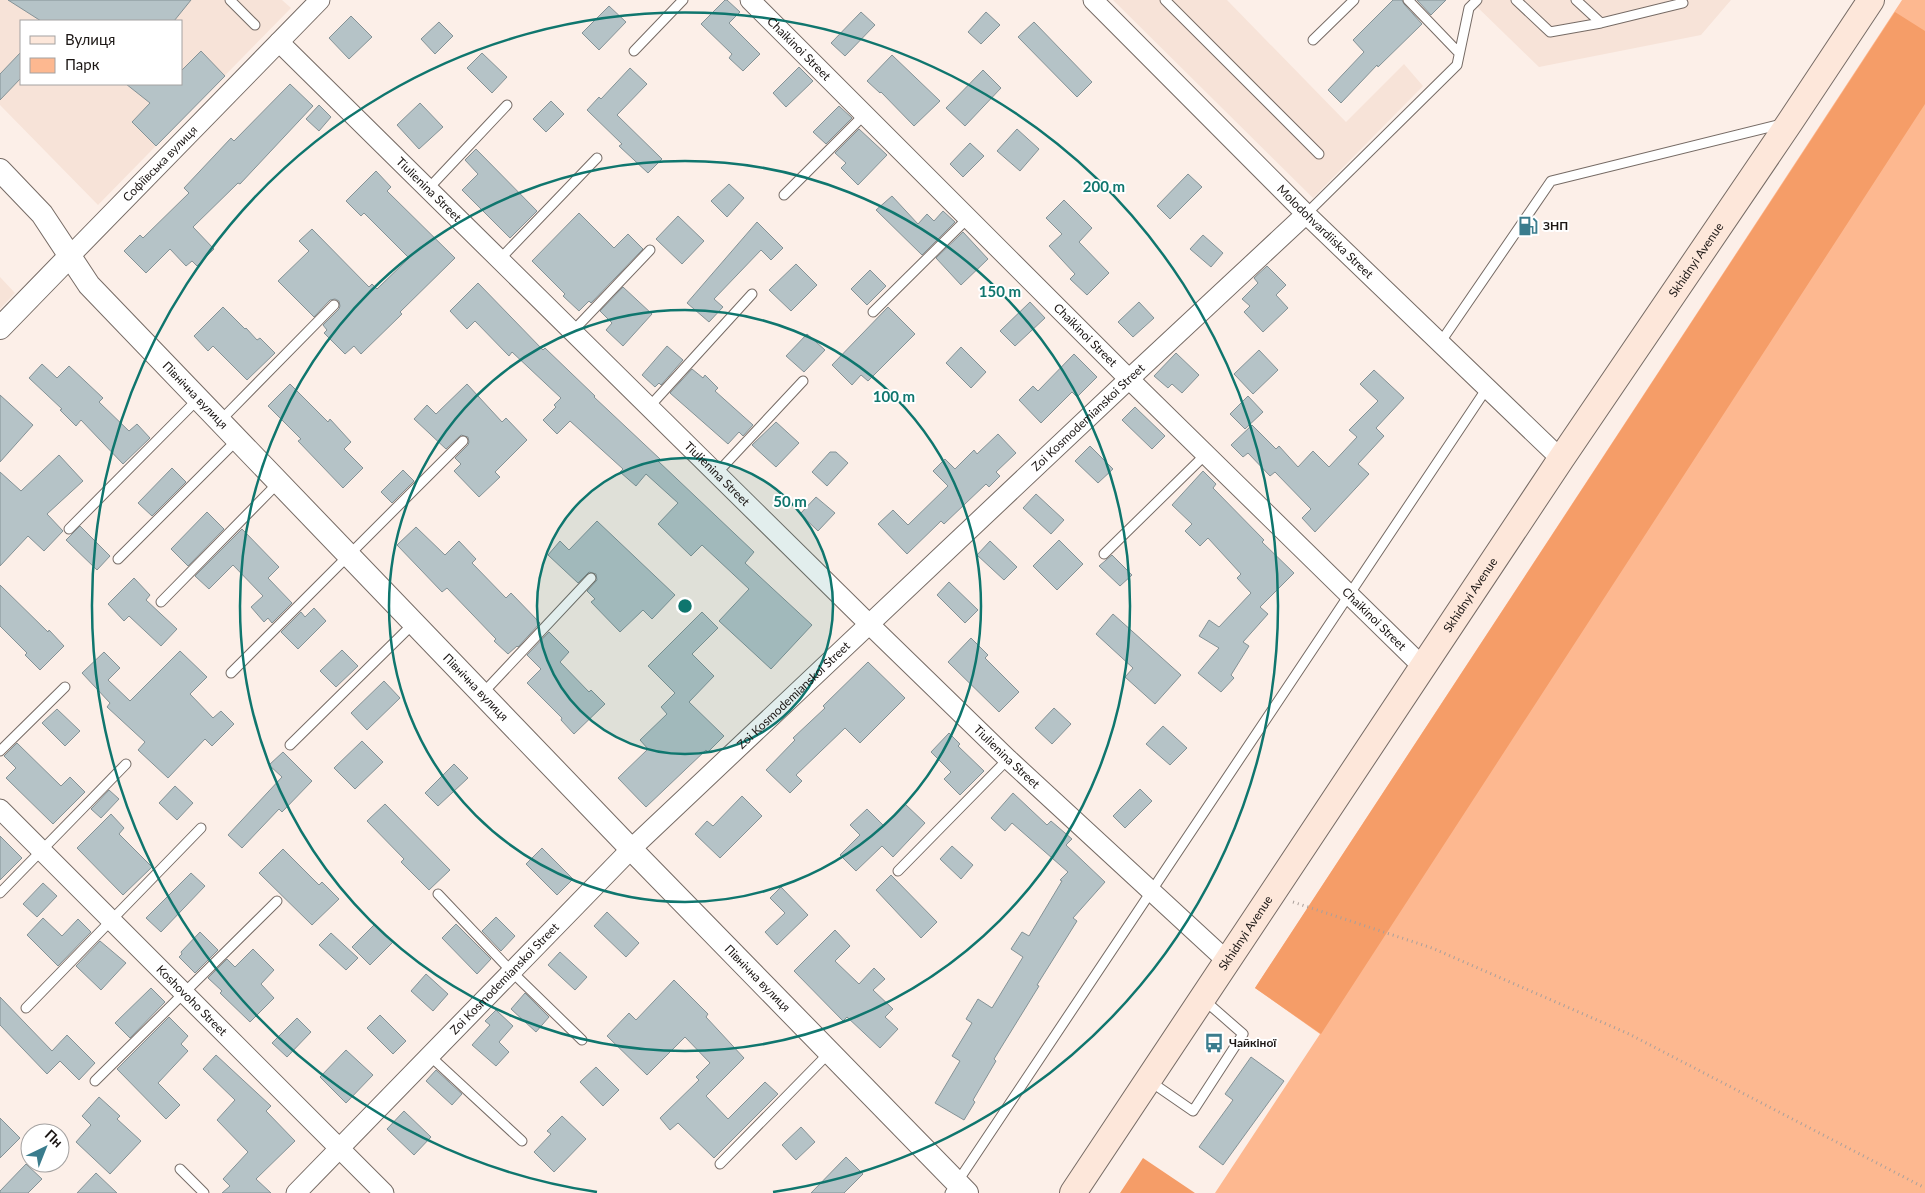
<svg xmlns="http://www.w3.org/2000/svg" width="1925" height="1193" font-family="Lato,sans-serif">
	<rect width="100%" height="100%" fill="#fcefe8"/>
	<!-- built -->
	<path fill="#f7e3d8" fill-rule="evenodd" d="M0,0h282l9,8 -193,197 -98,-100zM21,21h160v63h-160z
		M1113,0h114l119,122 58,-58 19,22 -110,112z
		M1470,0h261l-30,35 -162,32z
		M0,277l15,16 -15,16z"/>
	<!-- green -->
	<path fill="#fdb890" d="M1902,0h23v1193h-710l105,-159 -65,-46z"/>
	<!-- forest -->
	<path fill="#f59d68" d="M1895,12l30,19v73l-604,930 -66,-46z
		M1143,1158l52,35h-75z"/>
	<!-- building -->
	<path fill="#b5c3c7" stroke="#849296" d="M8,0h183l-17,21h-133z
		M725,0h2l13,12 -11,11 31,31 -17,17 -14,-13 3,-4 -31,-30z
		M1393,0h9l2,4 18,20 -44,43 -1,-2 -36,38 -13,-13 36,-38 -11,-12z
		M1417,0h29l-15,15z
		M609,6l17,16 -27,28 -17,-17z
		M861,12l14,13 -30,31 -14,-13z
		M986,12l14,13 -19,19 -13,-12z
		M351,16l21,21 -23,22 -20,-21z
		M439,22l14,14 -18,18 -14,-15z
		M1034,22l58,60 -15,15 -59,-60z
		M201,51l24,25 -69,70 -24,-24 18,-19 -24,-19h55v-13z
		M21,52v26l-21,22v-26z
		M482,53l25,24 -15,16 -25,-25z
		M892,55l48,46 -26,25 -33,-34 -1,1 -13,-12z
		M799,67l14,14 -27,26 -13,-14z
		M630,68l17,16 -30,31 45,44 -14,14 -29,-27 3,-2 -35,-34 12,-13 2,2z
		M983,70l18,18 -36,38 -19,-18z
		M290,84l23,22 -73,78 -2,-1 -45,44 21,22 -17,17 -5,-5 -6,5 -16,-17 -24,24 -22,-22 16,-16 3,3 46,-45 -5,-5 47,-50 3,3z
		M551,101l13,13 -18,18 -13,-13z
		M420,103l23,24 -24,22 -22,-24z
		M319,105l12,12 -12,14 -13,-12z
		M839,106l13,12 -26,26 -13,-12z
		M859,129l28,26 -29,30 -17,-17 5,-5 -11,-10z
		M1017,129l22,20 -19,22 -23,-20z
		M970,143l14,13 -21,21 -13,-13z
		M476,149l61,62 -27,27 -48,-48 16,-16 -13,-14z
		M376,171l15,16 -4,4 68,67 -55,54 2,2 -41,40 -7,-8 -9,8 -21,-21 3,-3 -4,-5 16,-16 1,-3 -1,-5 -4,-2 -5,1 -16,17 -36,-36 31,-30 -10,-10 13,-12 57,58 3,-3 5,5 32,-31 -45,-45 -3,3 -15,-15z
		M1188,174l14,13 -32,32 -13,-13z
		M729,184l15,14 -17,19 -16,-16z
		M892,196l26,28 9,-10 7,7 9,-10 12,11 -33,33 -46,-45z
		M1064,200l28,28 -13,14 30,31 -22,22 -17,-16 5,-5 -26,-28 13,-12 -16,-16z
		M579,213l35,35 14,-14 15,15 -52,54 -2,-2 -10,10 -16,-15 2,-2 -33,-33z
		M678,216l26,25 -22,23 -26,-25z
		M757,222l26,26 -12,12 -10,-10 -47,49 9,8 -14,15 -22,-19z
		M963,232l25,27 -27,26 -25,-27z
		M1203,235l20,18 -12,14 -21,-18z
		M796,264l21,21 -26,26 -22,-21z
		M1267,266l19,19 -10,10 12,13 -25,24 -19,-20 6,-6 -8,-7 16,-16 -4,-5z
		M870,270l16,16 -19,19 -16,-16z
		M478,283l65,67 2,-2 50,48 -1,1 66,62 -2,2 96,91 -9,11 67,62 -41,44 -52,-48 30,-32 -47,-44 -11,11 -33,-32 20,-21 -32,-29 -10,12 -16,-14 3,-3 -53,-48 -13,13 -14,-14 13,-13 -2,-2 7,-7 -49,-46 -3,4 -34,-35 -8,8 -17,-18z
		M623,287l29,27 -29,32 -17,-16 6,-7 -12,-12z
		M1030,302l15,16 -30,28 -15,-15z
		M1139,302l15,16 -21,19 -15,-15z
		M223,307l22,22 1,-1 11,12 3,-2 15,15 -28,27 -34,-34 -5,5 -14,-15z
		M888,307l27,27 -47,47 -7,-6 -9,10 -20,-20z
		M807,334l18,16 -21,22 -18,-16z
		M667,346l16,14 -22,25 -2,-2 -4,4 -13,-12z
		M961,347l25,25 -15,16 -25,-25z
		M1259,350l19,20 -25,24 -19,-20z
		M1176,353l23,22 -17,18 -10,-9 -4,4 -14,-12z
		M1074,354l23,23 -20,20 -5,-5 -31,31 -22,-23 14,-14 5,5z
		M42,364l15,14 12,-12 34,32 -4,4 30,29 8,-7 13,14 -27,26 -42,-44 -5,6 -16,-16 2,-1 -33,-31z
		M692,369l11,9 2,-3 13,13 -3,3 38,34 -10,11 -4,-4 -11,12 -58,-51z
		M1374,370l30,28 -28,30 8,8 -26,28 11,10 -54,58 -13,-14 9,-9 -36,-37 -5,4 -22,-23 -5,4 -12,-12 21,-20 24,24 3,-3 19,21 15,-16 16,16 28,-30 -8,-7 29,-29 -18,-17z
		M290,384l38,38 2,-3 21,23 -7,7 19,19 -20,20 -45,-47 3,-2 -33,-33z
		M467,384l35,38 4,-4 21,22 -32,32 5,5 -21,20 -25,-26 7,-7 -6,-6 13,-13 1,-3 -1,-5 -7,-2 -15,14 -32,-30 13,-14 9,9z
		M0,395l33,30 -33,37z
		M1248,396l15,16 -18,17 -15,-15z
		M1135,407l30,29 -13,13 -30,-29z
		M776,422l23,21 -23,24 -24,-22z
		M998,434l18,19 -20,19 4,4 -11,11 -3,-3 -42,40 -3,-3 -34,33 -29,-30 15,-14 15,15 40,-39 -15,-15 12,-12 10,10 19,-19 3,4z
		M1090,446l23,23 -15,14 -23,-22z
		M830,452h6l12,11 -21,23 -15,-14z
		M59,455l24,26 -36,33 16,17 -19,20 -16,-15 -28,30v-94l21,19z
		M172,468l14,14 -34,34 -14,-13z
		M403,470l11,11 -22,22 -11,-11z
		M1203,471l13,13 -3,4 51,52 -2,2 32,31 -34,34 8,7 -25,28 6,4 -18,29 3,3 -13,14 -23,-19 21,-25 -20,-12 10,-16 10,7 32,-34 -14,-15 4,-4 -33,-36 -8,8 -15,-15 7,-7 -20,-19z
		M1036,494l28,26 -13,14 -28,-26z
		M816,497l19,16 -17,18 -18,-17z
		M207,512l17,17 -36,37 -17,-17z
		M597,521l78,74 -23,24 -9,-9 -23,22 -29,-30 4,-3 -8,-8 10,-11 -1,-6 -7,-2 -11,11 -30,-28 12,-14 9,9z
		M80,526l30,30 -13,14 -31,-30z
		M416,527l29,28 14,-14 17,18 -4,4 34,35 5,-5 29,30 -22,24 -1,-1 -9,8 -14,-13 2,-2 -49,-51 -5,4 -45,-47z
		M242,529l37,38 -11,11 24,25 -20,20 -4,-5 -4,4 -13,-15 12,-11 -30,-31 -24,24 -14,-13z
		M1059,540l24,24 -26,26 -24,-24z
		M990,541l27,26 -13,13 -27,-25z
		M1112,555l20,20 -12,11 -21,-20z
		M134,578l16,17 -4,5 31,29 -16,17 -32,-30 -5,5 -16,-17z
		M949,582l29,28 -13,13 -28,-28z
		M0,585l48,47 1,-2 15,16 -24,24 -15,-15 2,-2 -27,-27z
		M314,608l12,13 -28,28 -17,-17 20,-20 4,5z
		M702,612l16,16 -26,26 22,22 -25,26 35,34 -16,16 -2,-2 -60,57 -28,-29 30,-29 -8,-9 27,-26 -6,-7 14,-14 -27,-27z
		M1113,614l68,61 -26,29 -30,-27 8,-9 -37,-34z
		M549,632l20,20 -9,10 29,30 2,-2 14,14 -31,30 -13,-14 1,-2 -35,-35 14,-14 -14,-14z
		M971,638l17,17 -3,3 34,34 -20,20 -51,-50z
		M342,650l16,16 -22,21 -16,-16z
		M180,651l27,26 -17,17 23,24 8,-7 13,13 -22,22 -7,-7 -37,39 -30,-28 7,-8 -38,-35 3,-4 -28,-30 22,-21 16,16 -12,12 22,21z
		M868,662l37,36 -45,45 -15,-15 -49,47 6,6 -12,12 -24,-23 29,-30 -2,-2 32,-30 -2,-2z
		M384,681l16,17 -33,32 -16,-17z
		M1054,708l17,16 -19,20 -17,-16z
		M57,709l23,22 -15,15 -23,-23z
		M1163,726l24,22 -17,17 -24,-21z
		M949,733l11,11 -2,2 26,25 -24,24 -16,-16 7,-7 -20,-20z
		M362,741l21,21 -28,27 -21,-21z
		M17,743l44,43 9,-9 15,15 -32,32 -47,-46 10,-10 -12,-12z
		M283,752l29,29 -30,31 -3,-3 -37,39 -14,-13 54,-58 -13,-12z
		M454,764l14,14 -30,28 -13,-13z
		M175,786l18,17 -16,17 -18,-17z
		M1140,789l12,12 -27,27 -12,-12z
		M109,790l10,9 -18,19 -10,-9z
		M1013,793l34,32 4,-4 21,18 -6,6 39,37 -32,36 4,3 -40,64 2,1 -45,73 2,2 -23,39 2,2 -11,18 -29,-17 25,-42 -8,-5 20,-33 -6,-4 12,-20 14,9 31,-51 -12,-8 11,-17 7,4 33,-55 -2,-1 8,-8 -56,-49 -7,8 -14,-13z
		M742,796l20,20 -42,42 -25,-24 12,-13 6,5z
		M385,804l65,66 -21,20 -28,-28 3,-3 -37,-38z
		M905,804l20,19 -32,34 -11,-11 -26,25 -16,-16 20,-20 -10,-10 17,-16 17,17z
		M111,814l13,14 -5,6 33,33 -29,28 -46,-47z
		M0,836l22,22 -22,22z
		M952,846l21,19 -12,14 -21,-20z
		M542,848l31,31 -16,16 -31,-31z
		M283,849l36,36 3,-3 17,17 -27,26 -53,-52z
		M191,873l14,13 -44,46 -15,-14z
		M891,875l46,47 -16,16 -45,-48z
		M43,883l14,13 -20,21 -14,-13z
		M781,887l27,28 -31,30 -12,-13 20,-19 -15,-15z
		M607,912l32,31 -13,14 -32,-31z
		M496,917l19,19 -14,15 -19,-20z
		M43,918l19,18 16,-17 13,13 -33,34 -31,-31z
		M375,924l18,18 -23,23 -18,-18z
		M456,924l35,35 -14,15 -35,-36z
		M835,930l15,16 -15,15 24,23 15,-16 11,11 -12,11 20,19 -8,8 13,12 -18,19 -33,-31 -4,4 -49,-50z
		M200,932l18,18 -23,23 -16,-16 3,-3 -1,-2z
		M331,933l27,25 -12,12 -27,-25z
		M100,941l26,22 -25,27 -25,-24z
		M253,949l21,21 -13,14 13,14 -24,24 -30,-29 2,-2 -14,-13 19,-19 8,8z
		M560,952l27,25 -12,13 -27,-25z
		M426,974l22,20 -15,17 -22,-20z
		M674,980l34,34 -2,3 38,41 -38,38 22,23 37,-37 13,12 -64,64 -36,-35 -8,7 -10,-12 39,-38 -3,-3 14,-14 -25,-26 -38,38 -40,-39 22,-23 7,7z
		M151,988l14,14 -35,36 -15,-15z
		M525,993l24,24 -13,15 -25,-23z
		M0,997l52,54 15,-16 28,28 -16,17 -19,-19 -13,13 -47,-49z
		M496,1010l17,16 -14,16 10,10 -13,14 -24,-21 18,-20 -5,-4z
		M380,1015l26,26 -13,13 -26,-26z
		M169,1017l19,19 -7,8 7,7 -30,32 22,22 -14,14 -49,-50z
		M297,1018l14,14 -24,25 -15,-14z
		M346,1050l27,25 -27,28 -26,-26z
		M216,1055l55,51 -5,5 29,30 -39,38 15,14h-49l8,-7 -7,-7 25,-27 -31,-32 18,-20 -32,-31z
		M1251,1057l33,24 -61,84 -24,-18 34,-47 -8,-6z
		M596,1067l23,23 -16,16 -23,-24z
		M436,1070l26,24 -10,11 -26,-24z
		M99,1097l21,19 -3,3 24,22 -31,33 -34,-32 15,-17 -9,-9z
		M404,1111l27,26 -17,18 -27,-26z
		M562,1116l24,23 -32,33 -20,-20 17,-18 -4,-3z
		M0,1118l20,20 -20,20z
		M801,1127l14,15 -19,18 -14,-15z
		M846,1157l17,17 -19,19h-33z
		M26,1164l16,15 -14,14h-28v-2z
		M96,1173l21,20h-40z"/>
	<g fill="none" stroke-linecap="round" stroke-linejoin="round">
		<defs>
			<path id="service" d="M230,0l25,25
				M1165,0l154,154
				M1408,0l51,53
				M1516,0l34,32 51,-9 82,-20
				M1576,0l25,23
				M1313,40l41,-40
				M634,51l49,-51
				M428,189l79,-84
				M784,195l81,-81
				M1306,214l151,-149 12,-57 8,-8
				M500,259l97,-101
				M873,312l95,-94
				M573,331l77,-81
				M1440,343l111,-162 231,-57
				M650,406l102,-112
				M220,421l114,-116
				M717,473l86,-92
				M69,529l128,-129
				M1104,554l102,-100
				M118,559l120,-120
				M161,602l117,-119
				M231,673l232,-232
				M482,694l109,-116
				M290,745l124,-122
				M0,751l65,-64
				M898,871l110,-112
				M0,893l126,-129
				M438,894l74,78 70,68
				M26,1008l175,-180
				M430,1056l92,85
				M95,1081l182,-180
				M1151,1082l42,29 50,-77 -40,-35
				M720,1164l109,-111
				M180,1169l24,24
				M950,1193l537,-805"/>
			<g id="minor">
				<path id="s1" d="M750,0l379,379 294,288"/>
				<path id="s2" d="M1093,0l213,214 255,245"/>
				<path id="s3" d="M279,42l590,582 139,135 219,202"/>
				<path id="s4" d="M70,256l250,-256"/>
				<path id="s5" d="M0,809l384,384"/>
				<path id="s6" d="M296,1193l335,-344 498,-470 177,-165"/>
			</g>
			<g id="tertiary">
				<path id="s7" d="M0,170l42,44 47,71 542,564 336,344"/>
				<path d="M0,328l70,-72"/>
			</g>
			<g id="secondary">
				<path id="s8" d="M1073,1193l488,-734 229,-337 81,-122"/>
			</g>
		</defs>
		<!-- service casing -->
		<use href="#service" stroke="#766b65" stroke-width="11"/>
		<!-- minor casing -->
		<use href="#minor" stroke="#766b65" stroke-width="21"/>
		<!-- tertiary casing -->
		<use href="#tertiary" stroke="#766b65" stroke-width="24"/>
		<!-- secondary casing -->
		<use href="#secondary" stroke="#766b65" stroke-width="28"/>
		<!-- path -->
		<path stroke="#aaa09b" stroke-width="3" stroke-dasharray="1 4" stroke-linecap="butt" d="M1293,902l139,46 197,86 296,154"/>
		<!-- service -->
		<use href="#service" stroke="#fff" stroke-width="9"/>
		<!-- minor -->
		<use href="#minor" stroke="#fff" stroke-width="19"/>
		<!-- tertiary -->
		<use href="#tertiary" stroke="#fff" stroke-width="22"/>
		<!-- secondary -->
		<use href="#secondary" stroke="#fde7da" stroke-width="26"/>
	</g>
	<!-- distance rings -->
	<circle cx="685" cy="606" r="148" fill="#0f766e" fill-opacity=".12"/>
	<g fill="none" stroke="#0f766e" stroke-width="2.5">
		<circle cx="685" cy="606" r="148"/>
		<circle cx="685" cy="606" r="296"/>
		<circle cx="685" cy="606" r="445"/>
		<path d="M597 1192A593 593 0 1 1 773 1192"/>
	</g>
	<!-- icons -->
	<defs>
		<symbol id="fuel-bare" viewBox="-9 -9 18 18"><path d="M-5.5-6h7V0h2V4h1.3V-2.5L3-4.5l.8-.8L6-3V5H2.5V1h-1V6h-7ZM-4.2-4.7v3.2H.2V-4.7Z" fill="#3a7c8d" stroke="#fff" stroke-width="2.5" paint-order="stroke"/></symbol>
		<symbol id="bus-bare" viewBox="-9 -9 18 18"><path d="M-5-6H5V4H4V6H2V4H-2V6H-4V4H-5ZM-3.5-4V0h7V-4ZM-3.5 1.2v1.5H-2V1.2ZM2 1.2v1.5H3.5V1.2Z" fill="#3a7c8d" stroke="#fff" stroke-width="2.5" paint-order="stroke"/></symbol>
	</defs>
	<g fill-rule="evenodd">
		<use href="#fuel-bare" x="1514" y="212" width="28" height="28"/>
		<use href="#bus-bare" x="1200" y="1029" width="28" height="28"/>
	</g>
	<g text-anchor="middle" stroke-width="4" stroke-linejoin="round" paint-order="stroke">
		<!-- street labels -->
		<g font-size="12" fill="#1c1715" stroke="#fff">
			<text dy="4" stroke="none"><textPath href="#s1" startOffset="69">Chaikinoi Street</textPath></text>
			<text dy="4" stroke="none"><textPath href="#s4" startOffset="129">Софіївська вулиця</textPath></text>
			<text dy="4" stroke="none"><textPath href="#s3" startOffset="210">Tiulienina Street</textPath></text>
			<text dy="4" stroke="none"><textPath href="#s2" startOffset="328">Molodohvardiiska Street</textPath></text>
			<text dy="4" stroke="none"><textPath href="#s8" startOffset="1122">Skhidnyi Avenue</textPath></text>
			<text dy="4" stroke="none"><textPath href="#s1" startOffset="474">Chaikinoi Street</textPath></text>
			<text dy="4" stroke="none"><textPath href="#s7" startOffset="299">Північна вулиця</textPath></text>
			<text dy="4" stroke="none"><textPath href="#s6" startOffset="1109">Zoi Kosmodemianskoi Street</textPath></text>
			<text dy="4" stroke="none"><textPath href="#s3" startOffset="615">Tiulienina Street</textPath></text>
			<text dy="4" stroke="none"><textPath href="#s8" startOffset="718">Skhidnyi Avenue</textPath></text>
			<text dy="4" stroke="none"><textPath href="#s1" startOffset="879">Chaikinoi Street</textPath></text>
			<text dy="4" stroke="none"><textPath href="#s7" startOffset="704">Північна вулиця</textPath></text>
			<text dy="4" stroke="none"><textPath href="#s6" startOffset="704">Zoi Kosmodemianskoi Street</textPath></text>
			<text dy="4" stroke="none"><textPath href="#s3" startOffset="1020">Tiulienina Street</textPath></text>
			<text dy="4" stroke="none"><textPath href="#s8" startOffset="312">Skhidnyi Avenue</textPath></text>
			<text dy="4" stroke="none"><textPath href="#s6" startOffset="299">Zoi Kosmodemianskoi Street</textPath></text>
			<text dy="4" stroke="none"><textPath href="#s7" startOffset="1109">Північна вулиця</textPath></text>
			<text dy="4" stroke="none"><textPath href="#s5" startOffset="271">Koshovoho Street</textPath></text>
		</g>
		<!-- poi labels -->
		<g font-size="12" font-weight="bold" fill="#1c1715" stroke="#fff" text-anchor="start">
			<text x="1543" y="230">ЗНП</text>
			<text x="1229" y="1047">Чайкіної</text>
		</g>
	</g>
	<circle cx="685" cy="606" r="8" fill="#0f766e" stroke="#fff" stroke-width="2.5"/>
	<g font-size="15" text-anchor="middle" font-weight="bold" fill="#0f766e" stroke="#fff" stroke-width="4" stroke-linejoin="round" paint-order="stroke">
		<text x="1104" y="192">200 m</text>
		<text x="1000" y="297">150 m</text>
		<text x="894" y="402">100 m</text>
		<text x="790" y="507">50 m</text>
	</g>
	<!-- legend -->
	<rect x="20" y="20" width="162" height="65" fill="#ffffff" stroke="#a4a2a1"/>
	<rect x="30" y="36" width="25" height="8" fill="#fde7da" stroke="#a4a2a1"/>
	<text x="65" y="45" font-size="15" fill="#1c1715">Вулиця</text>
	<rect x="30" y="58" width="25" height="15" fill="#fdb890" stroke="#a4a2a1"/>
	<text x="65" y="70" font-size="15" fill="#1c1715">Парк</text>
	<!-- north arrow -->
	<g transform="translate(45 1148) rotate(43)"><circle r="24" fill="#ffffff" stroke="#a4a2a1"/>
	<path d="M0-4L9 19L0 12L-9 19Z" fill="#3a7c8d"/>
	<text y="-8" font-size="14" font-weight="bold" text-anchor="middle" fill="#1c1715">Пн</text>
	</g>
</svg>
